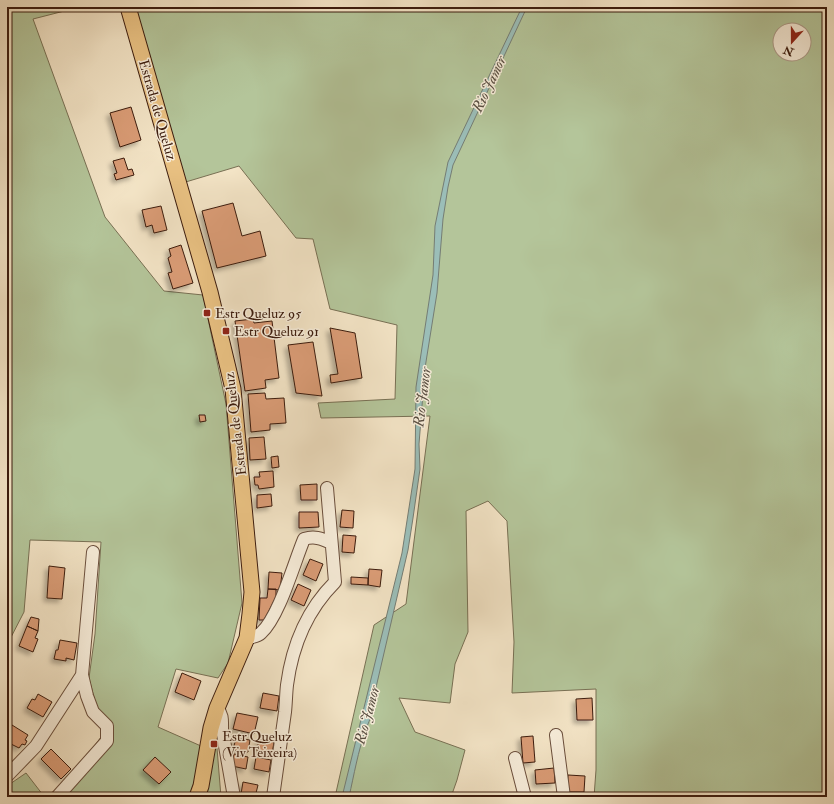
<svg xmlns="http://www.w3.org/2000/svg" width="834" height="804" font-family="'IM FELL Double Pica',serif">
	<defs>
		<filter id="shadow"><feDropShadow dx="-3.5" dy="3.5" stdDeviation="2" flood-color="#0004"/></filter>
	</defs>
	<rect width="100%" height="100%" fill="#f3e4c6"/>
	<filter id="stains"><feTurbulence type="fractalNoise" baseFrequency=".005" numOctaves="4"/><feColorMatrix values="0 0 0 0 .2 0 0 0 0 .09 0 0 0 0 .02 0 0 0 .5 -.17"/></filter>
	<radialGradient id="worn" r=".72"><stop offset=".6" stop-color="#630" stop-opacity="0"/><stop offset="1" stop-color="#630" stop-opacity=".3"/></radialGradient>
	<!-- green -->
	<path fill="#b4c59a" stroke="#787054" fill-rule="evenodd" d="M7,7h73l-47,12 72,198 59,74 39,4 23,109 16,199 -14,60 -10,15 -42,-9 -18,58 43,19 16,2 4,49h-163l53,-74 -14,-14 -8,-31 6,-44 6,-92 -71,-2 -6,72 -17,33z
		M128,7h699v790h-233l2,-27v-81l-84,4 2,-51 -7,-121 -19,-20 -22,10 2,121 -13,32 -5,39 -51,-5 16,34 50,18 -8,30 -6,17h-116l39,-172 32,-21 24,-188 -109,2 -3,-15 77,-4 2,-74 -67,-16 -17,-70 -17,-1 -57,-72 -60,18zM780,30h24v24h-24z
		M26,773l17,22 -2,2h-34v-11z"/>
	<!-- water -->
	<path fill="#9bbeb8" stroke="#757d74" d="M522,7h5l-74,158 -5,22 -5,32 -6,74 -12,75 -6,76 1,25 -7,49 -5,32 -34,146c1,12 -4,23 -8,33 -8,22 -12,46 -17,68h-7l60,-244 13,-84 1,-82 17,-112 2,-49 13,-64z"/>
	<!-- building -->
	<path fill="#da9c76" stroke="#3c1c0e" filter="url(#shadow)" d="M131,107l10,33 -21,7 -10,-34z
		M124,158l4,12 4,-1 2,6 -18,5 -2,-6 3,-1 -4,-12z
		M233,203l9,33 18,-5 6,25 -49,12 -15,-57z
		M161,206l6,24 -13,3 -2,-8 -6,2 -4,-17z
		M181,245l12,38 -20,6 -5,-16 4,-1 -4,-14 3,-2 -2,-7z
		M253,319l1,4 18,-2 7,57 -14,2 1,8 -21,3 -10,-70z
		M330,328l25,5 7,45 -31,5 -1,-8 8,-1z
		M313,342l9,54 -26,-3 -8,-48z
		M265,393l1,6 18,-1 2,25 -16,1v6l-19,2 -3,-38z
		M199,415h6l1,6 -6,1z
		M264,437l2,22 -16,1 -1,-22z
		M278,456l1,11 -7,1 -1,-11z
		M273,471l1,16 -15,2 -1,-4h-3l-1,-8h6l-1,-5z
		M317,484v16h-16l-1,-15z
		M271,494l1,12 -15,2v-13z
		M342,510l12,1 -1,17 -13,-1z
		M299,512h19l1,15 -20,1z
		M343,535l13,1 -2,17 -12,-1z
		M310,559l13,5 -7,17 -13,-6z
		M49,566l16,2 -3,31 -15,-1z
		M369,569l13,1 -2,17 -12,-2z
		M269,572l13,1 -2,17 -12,-1z
		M351,577l17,1v7l-17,-1z
		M298,584l13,6 -7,16 -13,-6z
		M268,589h8v8l-12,23h-5l1,-22h7z
		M31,617l8,2 -1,12 -11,-5z
		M27,626l11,5 -3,7 3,1 -5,13 -14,-6z
		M60,640l17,3 -3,17 -8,-2v3l-12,-2 2,-9h2z
		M182,673l19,8 -7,19 -19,-8z
		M263,693l16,3 -2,15 -17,-3z
		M38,694l14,8 -9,15 -16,-9 5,-9 3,1z
		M592,698l1,22h-16l-1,-21z
		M237,713l21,4 -4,17 -21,-5z
		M12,725l16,10 -3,5 2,1 -2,4 -3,-1 -3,4 -12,-6v-12l2,1z
		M533,736l2,26 -12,1 -2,-26z
		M236,738l14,2 -2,12 -15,-2z
		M259,739l15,3 -2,12 -15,-3z
		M51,749l20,20 -10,10 -20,-20z
		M234,754l14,3 -2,12 -14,-3z
		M155,757l16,15 -12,12 -16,-14z
		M256,757l15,3 -2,12 -15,-3z
		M554,768l1,15 -19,1 -1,-14z
		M568,775l17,1 -1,16h-17z
		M243,782l15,3 -3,12 -14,-3z"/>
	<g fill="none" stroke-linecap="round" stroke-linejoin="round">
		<defs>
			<path id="minor" d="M247,638c5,-1 10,-1 14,-5 18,-16 33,-70 43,-94 10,-3 17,-1 27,4
				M217,708c6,7 5,12 5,21l12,68
				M556,735l8,62
				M515,758l10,39
				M7,776l29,-30 46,-71
				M57,797l50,-56v-15l-14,-14 -6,-16 -5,-21 11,-123
				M273,797c4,-28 8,-56 12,-85 1,-9 1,-18 2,-27 5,-38 20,-75 48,-103l-8,-94"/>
			<path id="major" d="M128,7l82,285 23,97 19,203 -2,22 -3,24 -30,70 -6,20 -10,58 -4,11"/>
		</defs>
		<!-- minor casing -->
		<use href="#minor" stroke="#6a4e3c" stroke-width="14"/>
		<!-- major casing -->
		<use href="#major" stroke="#3c1c0e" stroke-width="17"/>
		<!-- minor -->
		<use href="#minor" stroke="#f7edda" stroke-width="12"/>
		<!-- major -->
		<use href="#major" stroke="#eac283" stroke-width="15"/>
	</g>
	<!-- markers -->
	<g fill="#8f2418" stroke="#f7edda" stroke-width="1.5">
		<rect x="203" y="309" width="8" height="8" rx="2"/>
		<rect x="222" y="327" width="8" height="8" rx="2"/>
		<rect x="210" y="740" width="8" height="8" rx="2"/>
	</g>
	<g text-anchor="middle" stroke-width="3" stroke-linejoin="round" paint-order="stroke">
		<!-- street labels -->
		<g font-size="14" fill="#3c1c0e" stroke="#f7edda">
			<text transform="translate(158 110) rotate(74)" y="5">Estrada de Queluz</text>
			<text transform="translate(235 424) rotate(-97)" y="5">Estrada de Queluz</text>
		</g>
		<!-- poi labels -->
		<g font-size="14" fill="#3c1c0e" stroke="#f7edda" text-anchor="start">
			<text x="215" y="318">Estr Queluz 95</text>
			<text x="234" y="336">Estr Queluz 91</text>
			<text x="222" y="741">Estr Queluz<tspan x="222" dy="16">(Viv Teixeira)</tspan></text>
		</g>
		<!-- water labels -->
		<g font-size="15" font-style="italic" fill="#584d41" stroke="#f7edda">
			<text transform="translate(489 84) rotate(-65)" y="5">Rio Jamor</text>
			<text transform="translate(422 397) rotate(-83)" y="5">Rio Jamor</text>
			<text transform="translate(367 715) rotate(-75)" y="5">Rio Jamor</text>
		</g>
	</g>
	<!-- margin -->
	<rect width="834" height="804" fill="none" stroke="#f3e4c6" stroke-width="24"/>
	<rect x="8" y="8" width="818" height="788" fill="none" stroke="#3c1c0e" stroke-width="2"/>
	<rect x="12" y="12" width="810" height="780" fill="none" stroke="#3c1c0e"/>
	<!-- north arrow -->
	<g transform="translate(792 42) rotate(201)"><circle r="19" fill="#f7edda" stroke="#ac9988"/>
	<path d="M0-3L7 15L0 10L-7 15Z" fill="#8f2418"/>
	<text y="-6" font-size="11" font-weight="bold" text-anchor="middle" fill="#3c1c0e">N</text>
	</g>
	<rect width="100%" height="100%" filter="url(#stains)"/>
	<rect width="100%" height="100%" fill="url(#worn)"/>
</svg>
